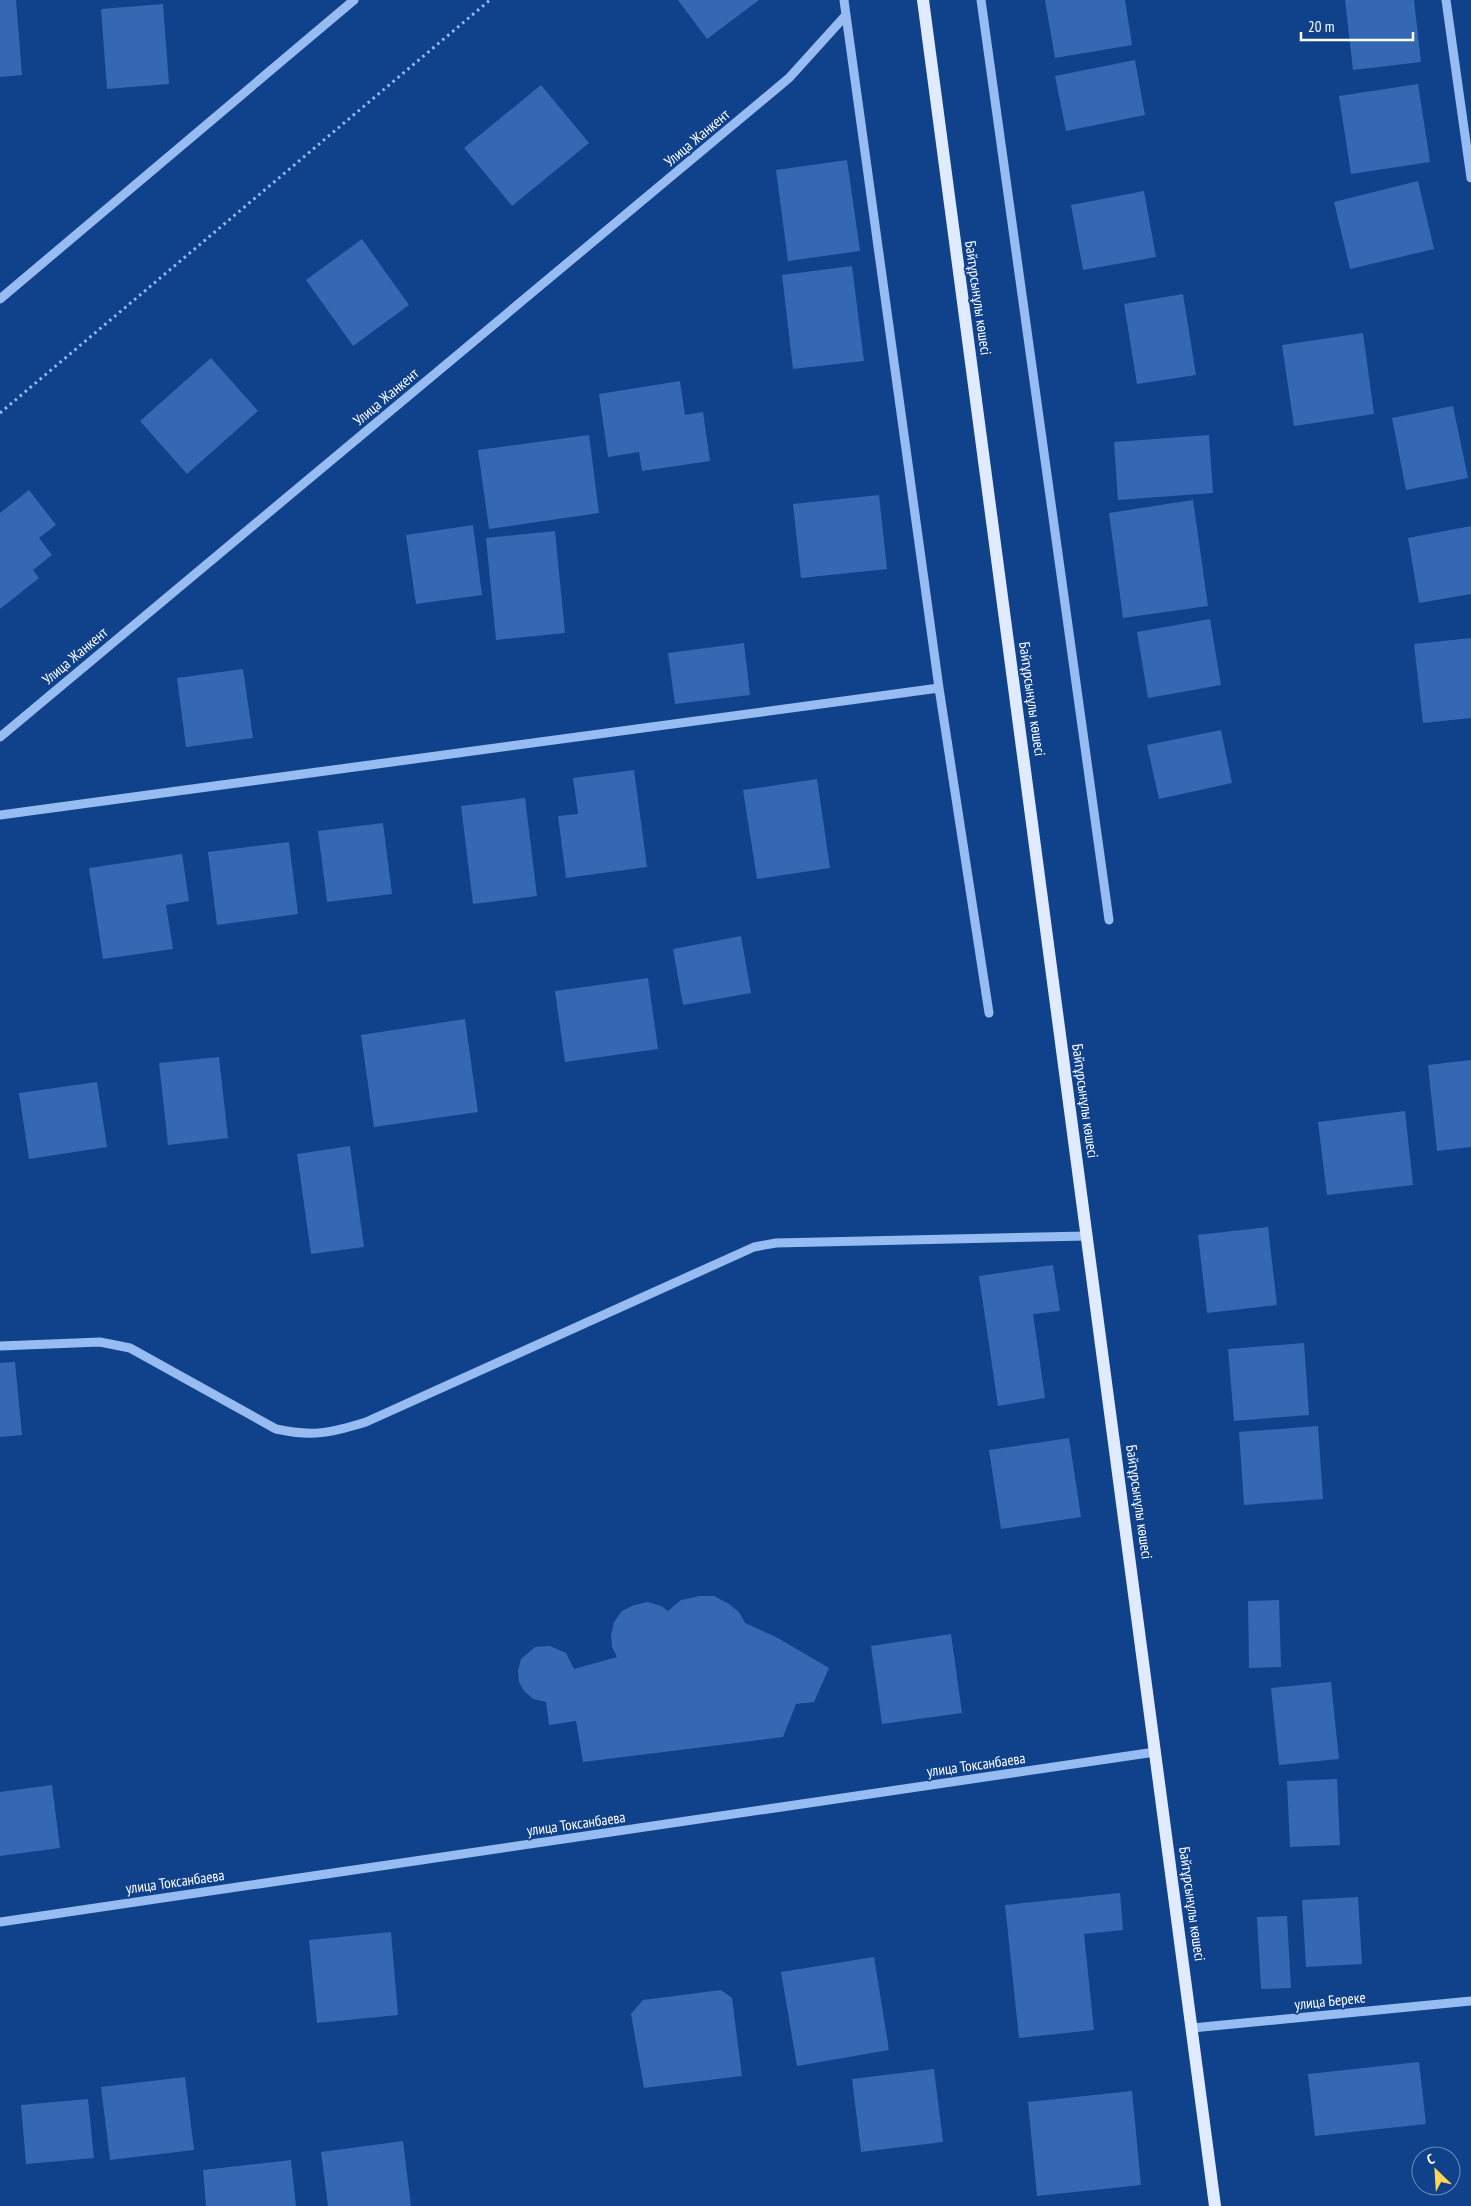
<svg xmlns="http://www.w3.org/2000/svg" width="1471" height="2206" font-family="'PT Sans Narrow',sans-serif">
	<rect width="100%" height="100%" fill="#10418b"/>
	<!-- building -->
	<path fill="#3468b2" d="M0,0h16l6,75 -22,2z
		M678,0h81l-52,39z
		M1045,0h80l7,45 -77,13z
		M1345,0h69l7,62 -68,8z
		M163,4l6,80 -62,5 -6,-80z
		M1135,60l10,55 -79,16 -11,-55z
		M1418,84l12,78 -79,12 -12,-78z
		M541,85l48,58 -77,63 -48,-58z
		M847,160l13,91 -72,10 -12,-91z
		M1418,181l16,68 -84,20 -16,-67z
		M1144,191l12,66 -73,13 -12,-65z
		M362,239l47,66 -56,41 -47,-66z
		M852,266l12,95 -71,8 -11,-94z
		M1183,294l13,81 -59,9 -13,-80z
		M1363,333l11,81 -80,12 -12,-81z
		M211,358l47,53 -71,63 -47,-53z
		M680,381l5,34 18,-3 7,49 -68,10 -3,-19 -31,5 -9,-63z
		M1453,406l15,72 -62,12 -14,-72z
		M589,435l10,78 -110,16 -11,-79z
		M1209,435l4,58 -95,7 -4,-58z
		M29,490l27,35 -17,13 13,17 -19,15 6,8 -39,31v-96z
		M879,495l8,74 -86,9 -8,-74z
		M1193,500l15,106 -85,12 -14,-105z
		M473,525l9,70 -66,9 -10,-69z
		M1471,526v68l-52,9 -11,-65z
		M555,531l10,102 -69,7 -10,-102z
		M1210,619l11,66 -73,13 -11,-66z
		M1471,638v80l-48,5 -9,-79z
		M744,643l6,52 -75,9 -7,-51z
		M243,669l10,69 -67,9 -9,-69z
		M1221,730l11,53 -73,16 -12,-54z
		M634,770l13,97 -81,11 -8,-62 20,-2 -5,-36z
		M817,779l13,89 -73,11 -14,-89z
		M525,798l12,98 -64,8 -12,-98z
		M383,823l9,71 -65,8 -9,-71z
		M289,842l9,72 -81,11 -9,-73z
		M182,854l7,47 -23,4 7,44 -70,10 -14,-91z
		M741,936l10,57 -68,12 -10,-56z
		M648,978l10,71 -93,13 -10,-71z
		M465,1019l13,93 -104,15 -13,-92z
		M219,1057l9,81 -60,7 -9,-82z
		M1471,1060v87l-34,4 -9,-86z
		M97,1082l10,65 -78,12 -10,-66z
		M1405,1111l8,74 -86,10 -9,-73z
		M350,1146l14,101 -53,7 -14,-100z
		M1268,1227l9,78 -70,8 -9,-78z
		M1053,1265l7,46 -27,3 12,84 -47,8 -19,-130z
		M1304,1343l5,72 -75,6 -6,-72z
		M15,1362l7,73 -22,2v-74z
		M1318,1426l5,73 -79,6 -5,-73z
		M1069,1438l12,79 -80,12 -12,-79z
		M700,1596h14l15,8 10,8 6,11 31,14 53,31 -15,34 -18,2 -13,33 -200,25 -7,-41 -27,4 -3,-23 -13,-3 -9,-8 -5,-9 -1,-11 3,-12 14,-12 15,-1 16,7 8,16 43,-12 -5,-10 -1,-12 3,-13 8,-11 12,-6 14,-3 13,4 7,5 13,-11z
		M1279,1600l2,67 -32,1 -1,-67z
		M951,1634l11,79 -80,11 -11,-78z
		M1331,1682l8,77 -60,6 -8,-77z
		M1337,1779l3,66 -50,2 -3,-66z
		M52,1785l8,63 -60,8v-64z
		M1120,1893l3,37 -39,4 10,96 -75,8 -14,-133z
		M1358,1897l4,67 -56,3 -4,-67z
		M1287,1916l4,72 -30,1 -4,-72z
		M391,1932l7,83 -81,8 -8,-83z
		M874,1957l15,93 -92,16 -16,-94z
		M721,1990l11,8 10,78 -98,12 -13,-74 12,-14z
		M1419,2062l7,62 -111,12 -7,-62z
		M934,2069l9,73 -82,10 -9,-73z
		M185,2077l9,73 -84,10 -9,-73z
		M1132,2091l9,94 -104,11 -9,-94z
		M88,2099l6,59 -68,6 -5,-59z
		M403,2141l8,65h-83l-7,-54z
		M291,2160l5,46h-90l-3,-36z"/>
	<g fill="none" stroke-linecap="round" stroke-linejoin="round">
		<!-- path -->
		<path stroke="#97bcf2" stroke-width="3" stroke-dasharray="2.5 4" stroke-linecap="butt" d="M0,413l490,-413"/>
		<!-- minor -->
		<path stroke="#97bcf2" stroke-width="9" d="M844,0l2,15
			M981,0l128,920
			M1446,0l25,178
			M0,299l354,-299
			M0,737l789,-659 57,-63 93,673 50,325
			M0,815l939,-127
			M0,1346l100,-4 30,6 146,81c36,8 55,4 90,-7l388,-175 22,-4 311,-7
			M0,1922l1155,-170
			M1192,2028l279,-27"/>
		<!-- major -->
		<path stroke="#e1ebff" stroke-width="12" d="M923,0l292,2206"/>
	</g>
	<g text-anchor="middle" stroke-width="4" stroke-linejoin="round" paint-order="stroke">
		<!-- street labels -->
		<g font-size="15" fill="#fff" stroke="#10418b">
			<text transform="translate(697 138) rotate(-40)" y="5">Улица Жанкент</text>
			<text transform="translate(978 298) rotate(82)" y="5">Байтұрсынұлы көшесі</text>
			<text transform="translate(386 397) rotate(-40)" y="5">Улица Жанкент</text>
			<text transform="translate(75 656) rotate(-40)" y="5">Улица Жанкент</text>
			<text transform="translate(1032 699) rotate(82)" y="5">Байтұрсынұлы көшесі</text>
			<text transform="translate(1085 1101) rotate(82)" y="5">Байтұрсынұлы көшесі</text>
			<text transform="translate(1139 1502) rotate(82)" y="5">Байтұрсынұлы көшесі</text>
			<text transform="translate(976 1765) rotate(-8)" y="5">улица Токсанбаева</text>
			<text transform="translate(576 1824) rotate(-8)" y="5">улица Токсанбаева</text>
			<text transform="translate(175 1882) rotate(-8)" y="5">улица Токсанбаева</text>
			<text transform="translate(1192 1904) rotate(82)" y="5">Байтұрсынұлы көшесі</text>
			<text transform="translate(1330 2001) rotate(-6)" y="5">улица Береке</text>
		</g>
	</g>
	<!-- north arrow -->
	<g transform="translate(1436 2171) rotate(335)"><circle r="24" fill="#10418b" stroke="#708db9"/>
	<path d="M0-4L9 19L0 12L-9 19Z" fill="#ffd657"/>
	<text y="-8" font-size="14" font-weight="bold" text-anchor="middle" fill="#ffffff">С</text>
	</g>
	<!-- scale -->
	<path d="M1301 32v8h112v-8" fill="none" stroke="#ffffff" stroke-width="2.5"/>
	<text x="1308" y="32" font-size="15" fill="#ffffff" stroke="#10418b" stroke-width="4" paint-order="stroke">20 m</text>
</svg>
